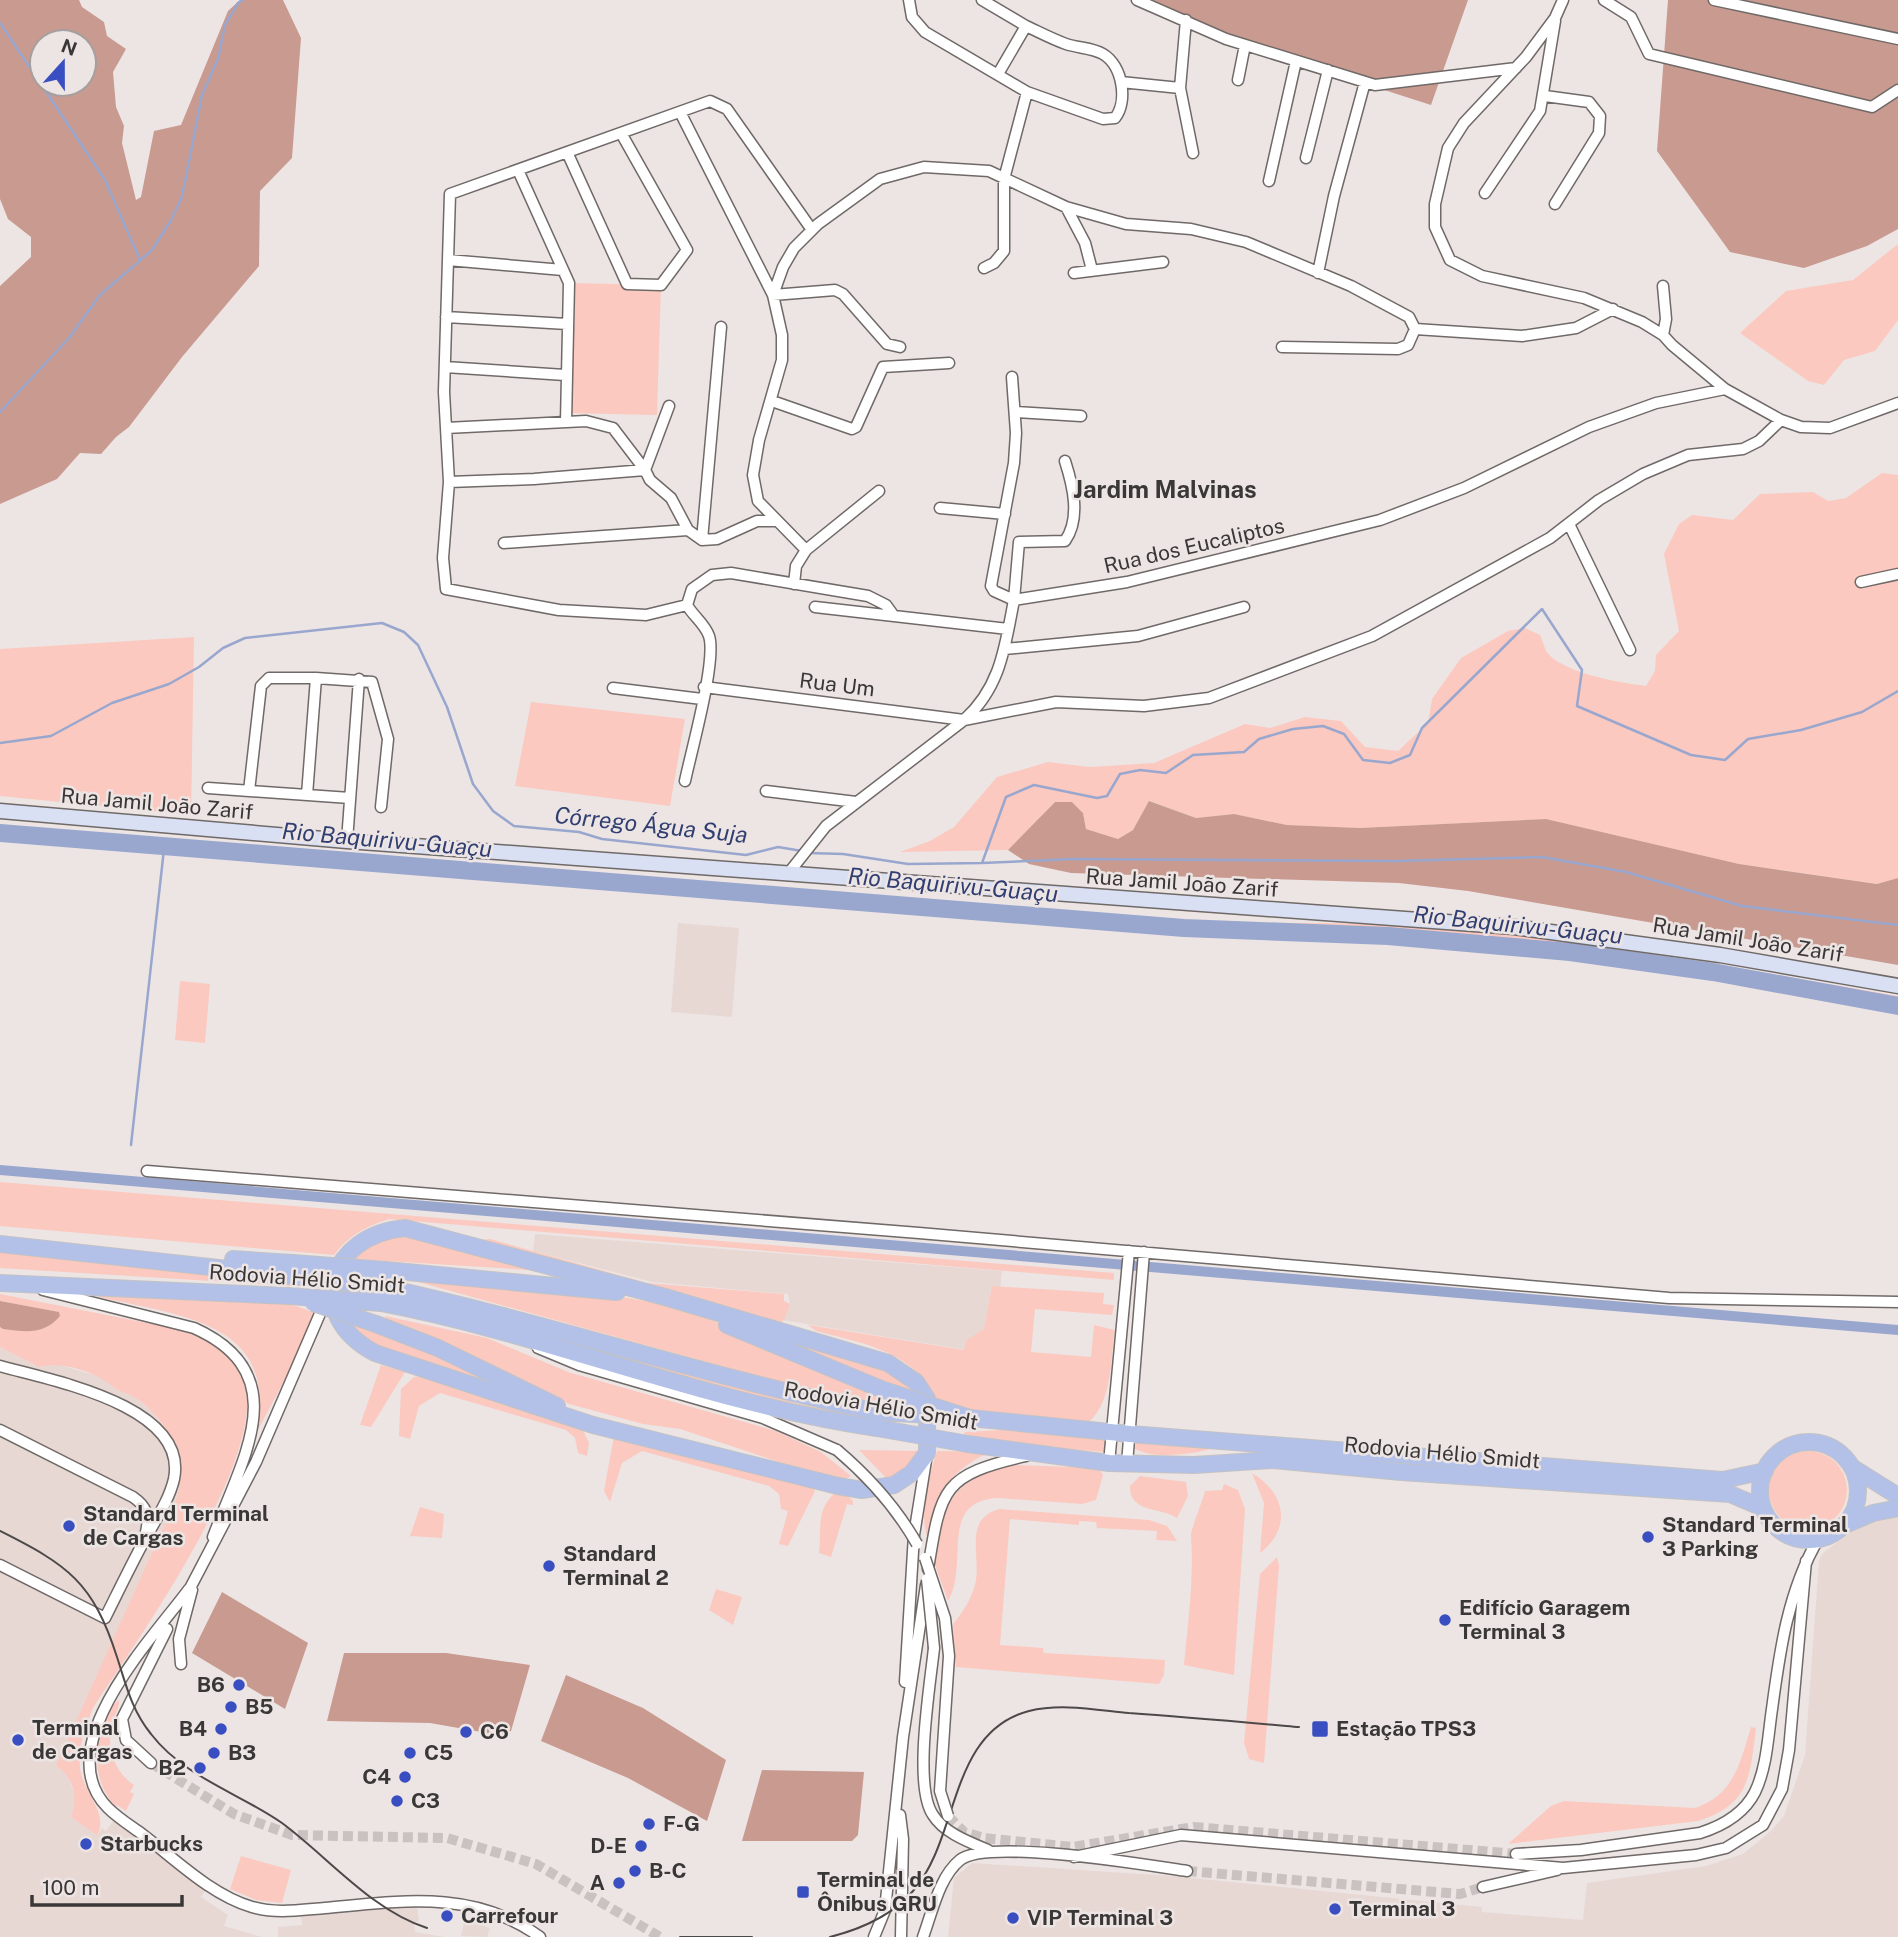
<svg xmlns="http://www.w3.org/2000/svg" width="1898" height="1937" font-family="'Public Sans',sans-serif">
	<rect width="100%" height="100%" fill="#ede5e4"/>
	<!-- built -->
	<path fill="#e8d8d4" d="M678,923l61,5 -7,89 -61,-5z
		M535,1234l467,37 -2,18h-9l-5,40 -19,21 -185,-30 8,-16 -2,-10 -136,-12 -119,-31z
		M0,1347l39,20 14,-4 55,16 6,9 22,10 17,14 13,18 14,36 1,12 -4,19 -120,269 9,5 11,30 -5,16 25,18 5,-7 4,3 7,-10 93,69 -5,7 27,18 -4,11 38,11h-262z
		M1898,1516v421h-950l6,-59 18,-15 199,13 311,31v5l101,8 4,-37 119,-17 37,-12 29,-24 12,-14 21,-61 14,-195 5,-8 40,-29z
		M417,1905l2,16 -5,2 1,9 30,5h-167v-10l24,-2 -1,-9z
		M465,1919l25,9 -3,9 -26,-1z"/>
	<!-- green -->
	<path fill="#fbc9bf" d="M1898,244v76l-23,31 -31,9 -20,25 -16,-4 -68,-48 46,-42 67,-11z
		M569,283l92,2 -4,130 -93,-2z
		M1882,473l16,2v403l-20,6 -139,-20 -193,-45 -186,9 -73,-3 -53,-11 -38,4 -46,-17 -17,29 -15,9 -32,-10 -3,-16 -11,-11h-17l-47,48 -108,2 30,-11 24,-14 43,-50 51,-15 42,5 64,-4 91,-39 25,4 35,-11 36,4 24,26 33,4 30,-28 4,-24 29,-41 47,-27 17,-3 15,7c2,4 4,11 6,16 15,22 75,32 100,35l9,-15 1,-16 23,-24 -15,-77 15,-30 13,-9 41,5 27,-26 53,-2 15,9 18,-3z
		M194,637l-3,178 -191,-19v-147z
		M531,702l154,17 -15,87 -155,-20z
		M1255,924c217,-8 431,36 643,72v6c-167,-32 -336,-59 -506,-71 -14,2 -25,-2 -39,-2 -32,1 -63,2 -96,0z
		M180,981l30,3 -5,59 -30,-3z
		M0,1182l1114,91v7l-725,-61c-24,8 -40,16 -55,36l-334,-29z
		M399,1232l145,39 -189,-12 1,-9z
		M490,1239l157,44 137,11v7l6,3 -6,16 -6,4 -298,-84z
		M0,1249l292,32 -1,5 -291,-18z
		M404,1278l213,18 71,13 187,86 3,4 -4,3 -88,-18z
		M992,1286l112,7 -1,11 11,1 -2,10 -77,-6 -4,43 60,5 3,-32 21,5c-5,30 -2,70 -26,92l-118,-10 -36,-10c-16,-50 -74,-59 -119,-71l-8,-6 156,25 3,-10 17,-11z
		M100,1291l190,13 26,9 -9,25 -54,101c33,-115 -70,-123 -154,-142z
		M0,1294l183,36c26,9 49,20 60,47 30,76 -109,267 -150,331 -8,20 -15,39 -13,60 2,23 30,46 17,67l-26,-18c7,-18 3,-41 -15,-51l121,-269c10,-37 -9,-77 -40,-98 -7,-5 -18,-7 -24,-12 -17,-15 -51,-26 -74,-20l-39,-20v-20l3,2 57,-13 -1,-4 -59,-11z
		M383,1294l159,37 253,72 83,18 -70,-9 -426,-115z
		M385,1316l102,22 81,34 208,59 45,21 30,24 -12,6 -159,-53 -37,-5 -74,-20 -180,-81z
		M348,1322l27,6 138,60 -134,-40 -18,-12z
		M750,1328l125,36 24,11 20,23z
		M381,1365l24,7 -34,55 -11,-2z
		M425,1376l157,52 7,15 -2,13 -9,-3 -3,-15 -9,-8 -126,-37 -21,13 -9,33 -11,-3 2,-47 13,-12z
		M1002,1430l100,7 6,4 -1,8 -3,3 -101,-9 -39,-9 1,-2z
		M614,1436l198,50 3,5 -27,55 -9,-2 9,-33 -7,-2 -2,-15 -10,-8 -127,-35 -20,12 -12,39 -6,-11z
		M1137,1442l74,5v2c-19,5 -60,11 -77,-1z
		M859,1450l63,1 -5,12 -27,19z
		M937,1451l53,1c-43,20 -52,42 -62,87 -10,-26 1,-62 9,-88z
		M1769 1490a39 39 0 1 1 78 0a39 39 0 1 1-78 0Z
		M1016,1465l82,3 5,7 -7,25 -14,4 -84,-6c-61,3 -28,67 -50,103 -4,-14 -16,-37 -15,-52 1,-8 5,-17 8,-26 11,-38 37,-51 75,-58z
		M1252,1473c34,20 40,56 8,80l4,-50z
		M1140,1476l46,6 2,14 -11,22c-16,-11 -48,-5 -47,-32z
		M1224,1484l14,6 7,19 -11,166 -50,-10c4,-43 10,-86 7,-129 -1,-4 12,-36 14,-45l17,-1z
		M835,1493l11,1 7,7v4l-6,-1 -16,53 -12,-4c3,-23 -4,-43 16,-60z
		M420,1507l24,7 -2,24 -32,-2z
		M999,1509l150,11 18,6 10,15 -21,-1 1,-9 -60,-3 -1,-6 -17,-1v4l-69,-6 -10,126 43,3 1,5 121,7 -1,15 -5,9 -203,-17 -3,-43c10,-12 20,-27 23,-44 4,-27 -12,-61 23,-71z
		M1277,1557l2,9 -15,197 -15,-4 -5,-16 16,-169z
		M716,1589l26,8 -9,28 -24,-15z
		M119,1700c1,9 -6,17 -8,26 -4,23 4,47 23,59l-4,7 4,2 -8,17 -9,-6 -1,2c-23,-24 -24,-61 -10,-89 4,-7 6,-14 13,-18z
		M1751,1727l5,1c-6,48 -6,77 -58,93l-190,23 43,-38 13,-5 131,7c39,-13 45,-45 56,-81z
		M241,1856l50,14 -9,33 -26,-3 -26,-11z"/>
	<!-- forest -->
	<path fill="#c99a90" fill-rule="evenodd" d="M0,0h79l3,7 22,15 3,14 19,13 -13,23 3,35 8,19 -2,17 14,57 5,-3 13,-66 27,-6 47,-114 12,-11h43l18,38 -9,120 -32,33 -1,75 -77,91 -53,70 -13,10 -15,17 -21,-1 -23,26 -57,25v-218l31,-29v-20l-23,-18 -8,-20zM42,42h42v42h-42z
		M1143,0h325l-37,105 -205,-66z
		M1668,0h230v229l-31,17 -63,22 -74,-16 -73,-101z
		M1149,801l47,17 38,-4 53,11 73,3 186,-9 193,45 138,20 21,-6v87l-430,-74 -69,-8 -328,-10 -42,-9 -21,-14 47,-48h17l11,11 3,16 32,10 15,-9z
		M0,1301l59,11 1,4c-16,19 -34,16 -57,13l-3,-2z
		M222,1592l86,51 -23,66 -93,-56z
		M344,1653h102l84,12 -19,66 -7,5 -74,-13 -103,-2z
		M566,1675l77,33 83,52 -19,61 -79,-43 -87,-37z
		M762,1770l102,2 -6,63 -6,6h-110z"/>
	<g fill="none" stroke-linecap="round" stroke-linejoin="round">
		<!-- stream -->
		<path stroke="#99a7ce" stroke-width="2.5" d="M0,23l105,157 35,80
			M0,412l69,-74 31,-43 52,-45 18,-28 12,-25 20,-102 16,-36 7,-34 13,-22 5,-3
			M0,743l51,-7 61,-33 57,-19 30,-17 24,-19 22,-10 137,-15 22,9 14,13 29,62 26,77 20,27 21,15 65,6 23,7 144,16 32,-8 24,4
			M808,853l35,1 65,10 74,-1 24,-66 28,-12 63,13 10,-2 13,-22 20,-4 26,3 27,-18 51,-3 15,-13 34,-10 30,-3 21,8 19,26 27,3 20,-8 12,-27 120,-119 40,61 -5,36 114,49 34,5 23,-21 53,-9 61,-18 36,-21
			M982,863l91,-4 324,2 145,-4 84,15 116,34 156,19
			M131,1145l33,-296"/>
		<!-- canal -->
		<path stroke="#99a7ce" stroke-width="10" d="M0,1170l1898,160"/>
		<!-- river -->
		<path stroke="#99a7ce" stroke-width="18" d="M0,833l1184,95 204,8 182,16 143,20 185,34"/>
		<!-- street-tunnel -->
		<path stroke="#c9c2c1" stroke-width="10" stroke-dasharray="10 5" stroke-linecap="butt" d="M151,1763l83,51 58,21 155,3 89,26 124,73
			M948,1816l16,16 20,6 89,9 121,-20 322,27
			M1187,1871l273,23 23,-7"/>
		<defs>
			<path id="street" d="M909,0l3,17 13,15 102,60 -23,87v72l-10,12 -10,5
				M982,0l44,26 -28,48
				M1137,0l89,39 149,46 141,-17
				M1563,0l-8,18 -29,39 -62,66 -16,25 -13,56v23l15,33 32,16 102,22 58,24 21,13 9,10 53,44 56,31 20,7 29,1 68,-25
				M1604,0l27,17 18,37 223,53 26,-17
				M1714,0l184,39
				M1186,20l-6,68 13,65
				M1026,26c13,6 26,13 40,18 12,4 27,4 37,10 20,12 25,48 12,64l-12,1 -76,-27
				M1238,80l7,-35
				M1121,82l59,6
				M1545,96l44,6 11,14 -1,17 -44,71
				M680,112l93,183 62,-5 8,4 44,50 13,3
				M567,152l60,132 34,1 26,-35 -66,-117
				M1306,158l22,-88
				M518,170l51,113 -3,139
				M1269,181l27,-120
				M1485,193l55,-82 15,-90
				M1066,207l19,36 7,27
				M448,260l115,10
				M1074,273l89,-11
				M1318,273l16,-77 31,-114
				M1663,286l3,33 -3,16
				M446,317l121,7
				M1415,329l107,7 54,-8 37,-19
				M445,367l120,8
				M1012,377l4,56 -2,30 -23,123 3,5 20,9 5,-58 46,-1c16,-23 8,-55 0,-80
				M772,401l80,28 4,-2 27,-60 66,-4
				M669,406l-24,64 5,10 21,18 17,32 14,10 15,-1 40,-18h19
				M1016,412l65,4
				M446,428l140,-7 27,7 32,42 -111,9 -85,3
				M940,508l65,6
				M1569,524l61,126
				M702,540l19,-213
				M504,543l184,-13
				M806,550l-48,-49 -5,-26 6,-35 23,-80v-25l-9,-40 10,-28 11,-19 24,-24 62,-45 44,-12 65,4 77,36 60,17 65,5 55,13 105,44 58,31 6,12 -7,16 -10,4 -116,-2
				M1861,582l37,-8
				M794,584l2,-18 10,-16 73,-59
				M687,605l-41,10 -87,-5 -113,-21 -3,-31 6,-76 -5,-90 6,-198 260,-93 17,8 85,121
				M815,607l193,22
				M1005,649l133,-13 106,-29
				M704,687l260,33 92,-18 88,4 65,-8 163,-62 178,-98 49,-38 44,-26 45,-19 55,-6 16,-8 22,-21
				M613,688l89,11
				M685,781c6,-29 32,-121 24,-145 -4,-12 -16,-20 -22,-31l5,-16 20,-14 19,-2 137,23 18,9 8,11
				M208,788l142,10
				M249,791l12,-105 8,-8h47
				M766,791l90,11
				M307,795l9,-117 56,4 16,57 -7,68
				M347,841l12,-162
				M787,875l39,-49 138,-106c37,-33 41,-74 50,-120l113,-18 253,-62 84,-32 125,-61 67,-24 69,-14
				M147,1171l772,62 750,65 229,4
				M43,1290l151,38c103,46 48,131 19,209
				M538,1348l41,17 184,53 74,32
				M0,1366c49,14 189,39 174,113 -5,22 -20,43 -30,62 -14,26 -26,51 -39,77l-105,-53
				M0,1430l133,67c13,9 17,18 13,35
				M1109,1463l20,-212
				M1127,1464l17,-212
				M928,1569c13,-82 15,-94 98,-113
				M189,1589c-36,49 -142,158 -81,219 10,10 23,18 34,26 33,25 69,61 110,73 24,7 48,3 73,1 76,-7 149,-19 215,29
				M187,1594l69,-132 69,-160
				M934,1648c-4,38 -21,138 -1,167 11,18 36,27 55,35
				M181,1664l-2,-25 13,-49
				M905,1682l9,-147 13,-81
				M151,1763l-25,-23 -4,-21 45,-90
				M900,1815l3,24 -2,98
				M1516,1854l65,-4 119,-17c22,-7 44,-19 55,-41 12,-25 13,-56 17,-83 8,-60 16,-117 46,-170
				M1074,1857l107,-22 382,33 133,-13 30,-7 37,-23 19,-36 7,-39 17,-189
				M1483,1887l74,-17
				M874,1937l11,-27 18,-173 23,-152
				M923,1937c9,-24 16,-60 37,-77 28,-22 186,5 227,11"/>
			<path id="secondary" d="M0,811l347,30 1167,86 206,28 178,31"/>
			<path id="primary" d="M405,1228l260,69 223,66 28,19 11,17v54l-15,20 -18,12 -32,5 -24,-4 -245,-61 -218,-72c-72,-38 -47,-118 30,-125z
				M0,1244l292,32
				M233,1259l60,4
				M386,1270l231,22
				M0,1283l290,13
				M383,1287c167,36 329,92 496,125
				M381,1303c168,32 327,101 496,125
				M376,1324l62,24 119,58
				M727,1325l154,64
				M970,1418l160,16 593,46 42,-9
				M1760 1491a49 49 0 1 1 98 0a49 49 0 1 1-98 0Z
				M968,1444l141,19 85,2 79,-5 128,12 329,22 33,14
				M1853,1468l45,28
				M1845,1525l28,-12 25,-5"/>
		</defs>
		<!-- street casing -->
		<use href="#street" stroke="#6f6967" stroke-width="13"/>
		<!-- secondary casing -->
		<use href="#secondary" stroke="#6f6967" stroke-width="17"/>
		<!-- primary casing -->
		<use href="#primary" stroke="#c4c3c3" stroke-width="18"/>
		<!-- street -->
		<use href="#street" stroke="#fff" stroke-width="10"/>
		<!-- secondary -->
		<use href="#secondary" stroke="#d9e0f4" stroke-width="14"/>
		<!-- primary -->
		<use href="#primary" stroke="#b3c1e9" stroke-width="16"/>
		<!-- tram -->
		<path stroke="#4d4949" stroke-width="2" d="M0,1531c68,34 93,51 117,126 9,28 15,54 34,77 33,43 88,59 131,89 46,34 89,87 145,105
			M1341,1730l47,4
			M680,1937h72
			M830,1937c31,-8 62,-21 83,-46 47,-53 35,-159 116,-180 32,-8 68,-1 100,2 57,4 113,9 170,14"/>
		<defs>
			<path id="street-bridge" d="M837,1450c33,28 59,57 80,94
				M925,1558l20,60 4,38 -9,135 8,25
				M927,1579l7,69"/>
			<path id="primary-bridge" d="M293,1263l93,7
				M292,1276l91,11
				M290,1296l91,7
				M313,1303l63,21
				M881,1389l89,29
				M879,1412l68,4
				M877,1428l91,16"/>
		</defs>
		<!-- street-bridge casing -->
		<use href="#street-bridge" stroke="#6f6967" stroke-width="13" stroke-linecap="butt"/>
		<!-- primary-bridge casing -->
		<use href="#primary-bridge" stroke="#c4c3c3" stroke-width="18" stroke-linecap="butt"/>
		<!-- street-bridge -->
		<use href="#street-bridge" stroke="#fff" stroke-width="10"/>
		<!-- primary-bridge -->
		<use href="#primary-bridge" stroke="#b3c1e9" stroke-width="16"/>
	</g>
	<!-- markers -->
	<g fill="#394ec1" stroke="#ede5e4" stroke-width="2.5">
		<circle cx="69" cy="1526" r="7"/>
		<circle cx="1648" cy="1537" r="7"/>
		<circle cx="549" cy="1566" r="7"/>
		<circle cx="1445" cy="1620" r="7"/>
		<circle cx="239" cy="1685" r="7"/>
		<circle cx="231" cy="1707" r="7"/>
		<circle cx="221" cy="1729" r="7"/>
		<rect x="1311" y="1720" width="18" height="18" rx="3.5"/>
		<circle cx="466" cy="1732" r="7"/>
		<circle cx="18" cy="1740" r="7"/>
		<circle cx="214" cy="1753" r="7"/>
		<circle cx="410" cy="1753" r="7"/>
		<circle cx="200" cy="1768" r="7"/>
		<circle cx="405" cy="1777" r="7"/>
		<circle cx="397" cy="1801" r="7"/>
		<circle cx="649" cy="1824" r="7"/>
		<circle cx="86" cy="1844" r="7"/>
		<circle cx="641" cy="1846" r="7"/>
		<circle cx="635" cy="1871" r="7"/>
		<circle cx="619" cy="1883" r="7"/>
		<rect x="796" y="1885" width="14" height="14" rx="3.5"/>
		<circle cx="1335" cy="1909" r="7"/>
		<circle cx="447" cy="1916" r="7"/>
		<circle cx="1013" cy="1918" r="7"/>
	</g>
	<g text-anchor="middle" stroke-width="5" stroke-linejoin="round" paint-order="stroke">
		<!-- street labels -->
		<g font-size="21" fill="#3a3737" stroke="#ede5e4">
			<text transform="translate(1194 546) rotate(-13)" y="7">Rua dos Eucaliptos</text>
			<text transform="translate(837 685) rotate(7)" y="7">Rua Um</text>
			<text transform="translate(157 804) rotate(5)" y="7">Rua Jamil João Zarif</text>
			<text transform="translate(1182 883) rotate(4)" y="7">Rua Jamil João Zarif</text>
			<text transform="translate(1748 940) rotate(9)" y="7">Rua Jamil João Zarif</text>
			<text transform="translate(307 1279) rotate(4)" y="7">Rodovia Hélio Smidt</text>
			<text transform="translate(881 1406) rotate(10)" y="7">Rodovia Hélio Smidt</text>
			<text transform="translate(1442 1453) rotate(5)" y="7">Rodovia Hélio Smidt</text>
		</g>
		<!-- poi labels -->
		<g font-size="21" font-weight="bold" fill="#3a3737" stroke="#ede5e4" text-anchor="start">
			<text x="83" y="1521">Standard Terminal<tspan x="83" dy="24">de Cargas</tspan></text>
			<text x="1662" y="1532">Standard Terminal<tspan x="1662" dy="24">3 Parking</tspan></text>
			<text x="563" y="1561">Standard<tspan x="563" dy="24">Terminal 2</tspan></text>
			<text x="1459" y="1615">Edifício Garagem<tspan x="1459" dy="24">Terminal 3</tspan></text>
			<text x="225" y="1692" text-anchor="end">B6</text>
			<text x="245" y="1714">B5</text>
			<text x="32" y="1735">Terminal<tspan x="32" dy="24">de Cargas</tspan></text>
			<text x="207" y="1736" text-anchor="end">B4</text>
			<text x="1336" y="1736">Estação TPS3</text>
			<text x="480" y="1739">C6</text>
			<text x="228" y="1760">B3</text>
			<text x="424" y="1760">C5</text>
			<text x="186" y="1775" text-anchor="end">B2</text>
			<text x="391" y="1784" text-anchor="end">C4</text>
			<text x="411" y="1808">C3</text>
			<text x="663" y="1831">F-G</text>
			<text x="100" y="1851">Starbucks</text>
			<text x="627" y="1853" text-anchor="end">D-E</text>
			<text x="649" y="1878">B-C</text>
			<text x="817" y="1887">Terminal de<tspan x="817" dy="24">Ônibus GRU</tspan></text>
			<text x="605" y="1890" text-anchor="end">A</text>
			<text x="1349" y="1916">Terminal 3</text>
			<text x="461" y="1923">Carrefour</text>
			<text x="1027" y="1925">VIP Terminal 3</text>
		</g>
		<!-- water labels -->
		<g font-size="23" font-style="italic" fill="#303e71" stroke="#ede5e4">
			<text transform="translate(651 825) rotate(6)" y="8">Córrego Água Suja</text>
			<text transform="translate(387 840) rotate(5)" y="8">Rio Baquirivu-Guaçu</text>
			<text transform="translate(953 885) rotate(5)" y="8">Rio Baquirivu-Guaçu</text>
			<text transform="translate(1518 925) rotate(6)" y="8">Rio Baquirivu-Guaçu</text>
		</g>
		<!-- quarter labels -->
		<g font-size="24" font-weight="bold" fill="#3a3737" stroke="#ede5e4">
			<text x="1165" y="498">Jardim Malvinas</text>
		</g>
	</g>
	<!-- north arrow -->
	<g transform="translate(63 63) rotate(21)"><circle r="33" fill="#ede5e4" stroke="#a59f9f" stroke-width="2"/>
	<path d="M0-5L12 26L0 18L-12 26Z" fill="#394ec1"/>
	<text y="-10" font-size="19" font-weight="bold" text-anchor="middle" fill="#3a3737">N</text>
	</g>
	<!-- scale -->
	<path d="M32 1895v10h150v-10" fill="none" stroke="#3a3737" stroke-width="3.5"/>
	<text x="42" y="1895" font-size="21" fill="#3a3737" stroke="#ede5e4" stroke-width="5" paint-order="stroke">100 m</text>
</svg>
